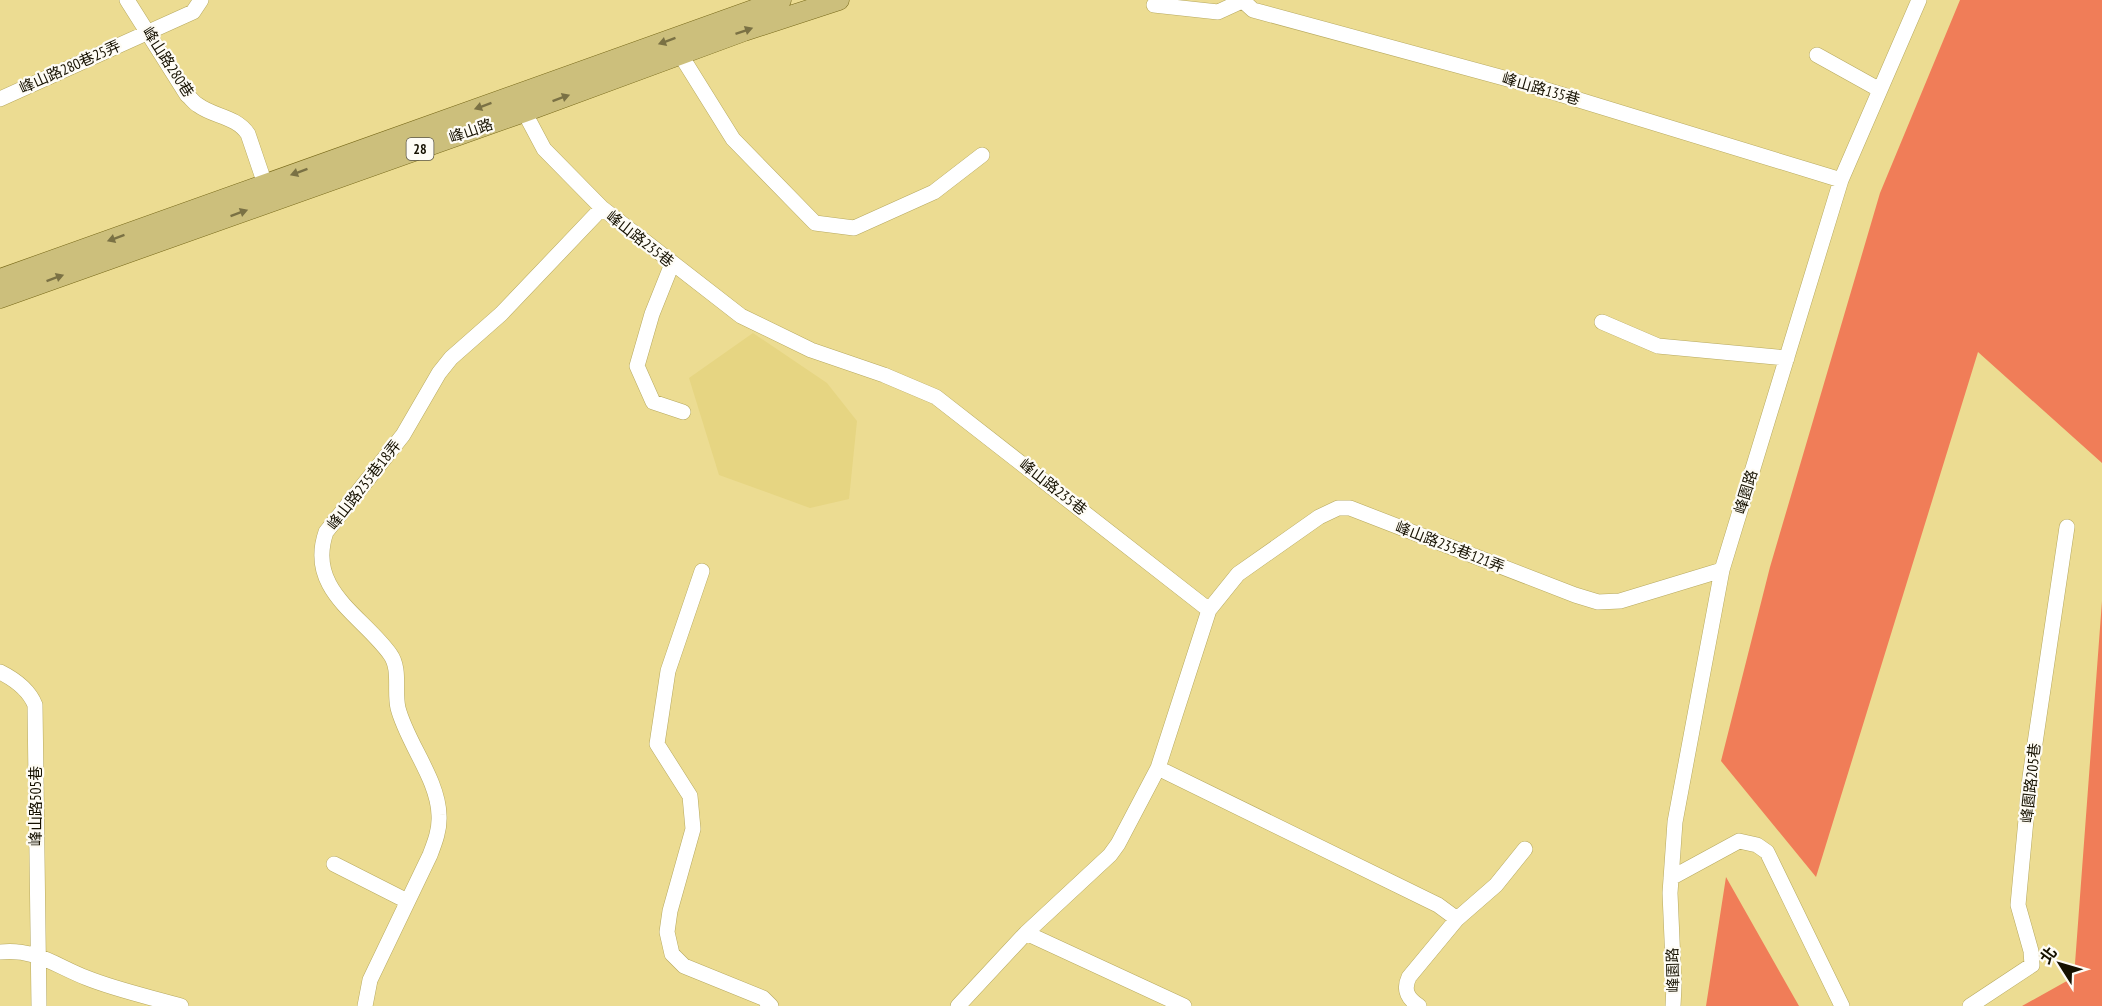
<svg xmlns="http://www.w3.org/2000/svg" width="2102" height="1006" font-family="'PT Sans Narrow','Noto Sans TC',sans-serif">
	<rect width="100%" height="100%" fill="#ecdc92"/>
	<!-- built -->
	<path fill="#e6d582" d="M753,333l74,50 30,38 -8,78 -39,9 -91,-33 -30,-97z"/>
	<!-- forest -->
	<path fill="#f07d58" d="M1960,0h142v463l-124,-111 -162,525 -95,-116 49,-194 110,-374z
		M2102,601v405h-80l52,-29z
		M1726,877l73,129h-93z"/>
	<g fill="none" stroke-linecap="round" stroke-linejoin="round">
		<defs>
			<path id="minor" d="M127,0l60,95c4,3 7,8 11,10 16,12 38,11 50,29l20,59
				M1242,0l11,10 277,75 311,95
				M1154,5l64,7 24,-11
				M680,54l53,85 82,84 39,5 80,-36 48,-37
				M1817,55l63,35
				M0,99l193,-87 8,-12
				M519,102l25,47 58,59 139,108 70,34 73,25 52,22 273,213
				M672,264l-20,50 -15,52 16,36 30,10
				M1602,322l56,24 129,12
				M702,571l-34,100 -11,73 33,52 3,33 -23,82 -3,21 5,22 12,12 79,32 8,8
				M0,672c14,7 29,18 35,33l4,301
				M1158,768l280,137 19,14
				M334,864l73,37
				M1671,878l68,-37 18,4 10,7 75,154
				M1026,933l158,73
				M0,952c35,-4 56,14 87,26 30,12 63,19 94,28
				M365,1006l5,-26 60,-125c5,-13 10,-26 9,-40 -1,-36 -32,-72 -41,-107 -4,-17 3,-39 -8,-54 -28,-39 -84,-64 -64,-122l77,-97 36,-62 12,-15 50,-44 101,-106
				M958,1006l68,-73 84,-78 8,-11 40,-76 51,-158 29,-36 81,-57 19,-9h12l225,87 23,7 22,-1 102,-31
				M1419,1006c-12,-8 -16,-16 -10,-29l48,-58 39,-34 29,-36
				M1673,1006l1,-20 -4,-93 5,-71 47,-252 119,-390 78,-180
				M1970,1006l62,-41 -1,-14 -13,-46 12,-128 37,-250"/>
			<path id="major" d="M0,279l781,-279
				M0,298l524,-186 220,-81 95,-31"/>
		</defs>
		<!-- minor casing -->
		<use href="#minor" stroke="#b7a95f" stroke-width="16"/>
		<!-- major casing -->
		<use href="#major" stroke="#766717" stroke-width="21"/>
		<!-- minor -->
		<use href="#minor" stroke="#fff" stroke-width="15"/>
		<!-- major -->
		<use href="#major" stroke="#ccbf7c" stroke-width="20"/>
	</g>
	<!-- one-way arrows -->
	<defs><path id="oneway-solid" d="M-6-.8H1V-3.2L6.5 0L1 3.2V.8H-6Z" transform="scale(1.5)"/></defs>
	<g fill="#7a7144">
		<use href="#oneway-solid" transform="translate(744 31) rotate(-19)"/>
		<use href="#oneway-solid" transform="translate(667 41) rotate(160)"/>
		<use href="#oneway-solid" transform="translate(561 98) rotate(-20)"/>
		<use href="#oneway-solid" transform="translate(483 106) rotate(160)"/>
		<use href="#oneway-solid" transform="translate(299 172) rotate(160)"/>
		<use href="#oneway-solid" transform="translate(239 213) rotate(-20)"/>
		<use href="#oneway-solid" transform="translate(116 238) rotate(160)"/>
		<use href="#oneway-solid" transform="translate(55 278) rotate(-20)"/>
	</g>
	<g text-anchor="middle" stroke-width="4.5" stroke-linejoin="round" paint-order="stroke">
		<!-- shield labels -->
		<rect fill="#fefcf5" stroke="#5c584a" stroke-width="1.5" x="406.5" y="138" width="27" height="22" rx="4.5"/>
		<g font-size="14" font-weight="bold" fill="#161100">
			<text x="420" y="154">28</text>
		</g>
		<!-- street labels -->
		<g font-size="15" fill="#161100" stroke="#fefcf5">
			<text transform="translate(168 62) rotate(57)" y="5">峰山路280巷</text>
			<text transform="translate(70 67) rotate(-24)" y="5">峰山路280巷25弄</text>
			<text transform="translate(1541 89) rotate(16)" y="5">峰山路135巷</text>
			<text transform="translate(471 131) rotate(-19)" y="5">峰山路</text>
			<text transform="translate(640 239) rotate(38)" y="5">峰山路235巷</text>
			<text transform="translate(364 485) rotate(-52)" y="5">峰山路235巷18弄</text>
			<text transform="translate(1053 487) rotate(38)" y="5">峰山路235巷</text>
			<text transform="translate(1746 492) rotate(-73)" y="5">峰園路</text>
			<text transform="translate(1450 547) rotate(21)" y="5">峰山路235巷121弄</text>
			<text transform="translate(2031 783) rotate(-84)" y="5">峰園路205巷</text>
			<text transform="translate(36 806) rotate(-90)" y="5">峰山路505巷</text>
			<text transform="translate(1673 970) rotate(-91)" y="5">峰園路</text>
		</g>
	</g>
	<!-- north arrow -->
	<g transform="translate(2060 964) rotate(307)" stroke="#fefcf5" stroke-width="4.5" paint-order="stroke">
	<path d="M0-4.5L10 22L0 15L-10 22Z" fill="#161100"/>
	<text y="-9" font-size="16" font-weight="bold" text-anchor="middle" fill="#161100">北</text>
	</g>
</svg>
